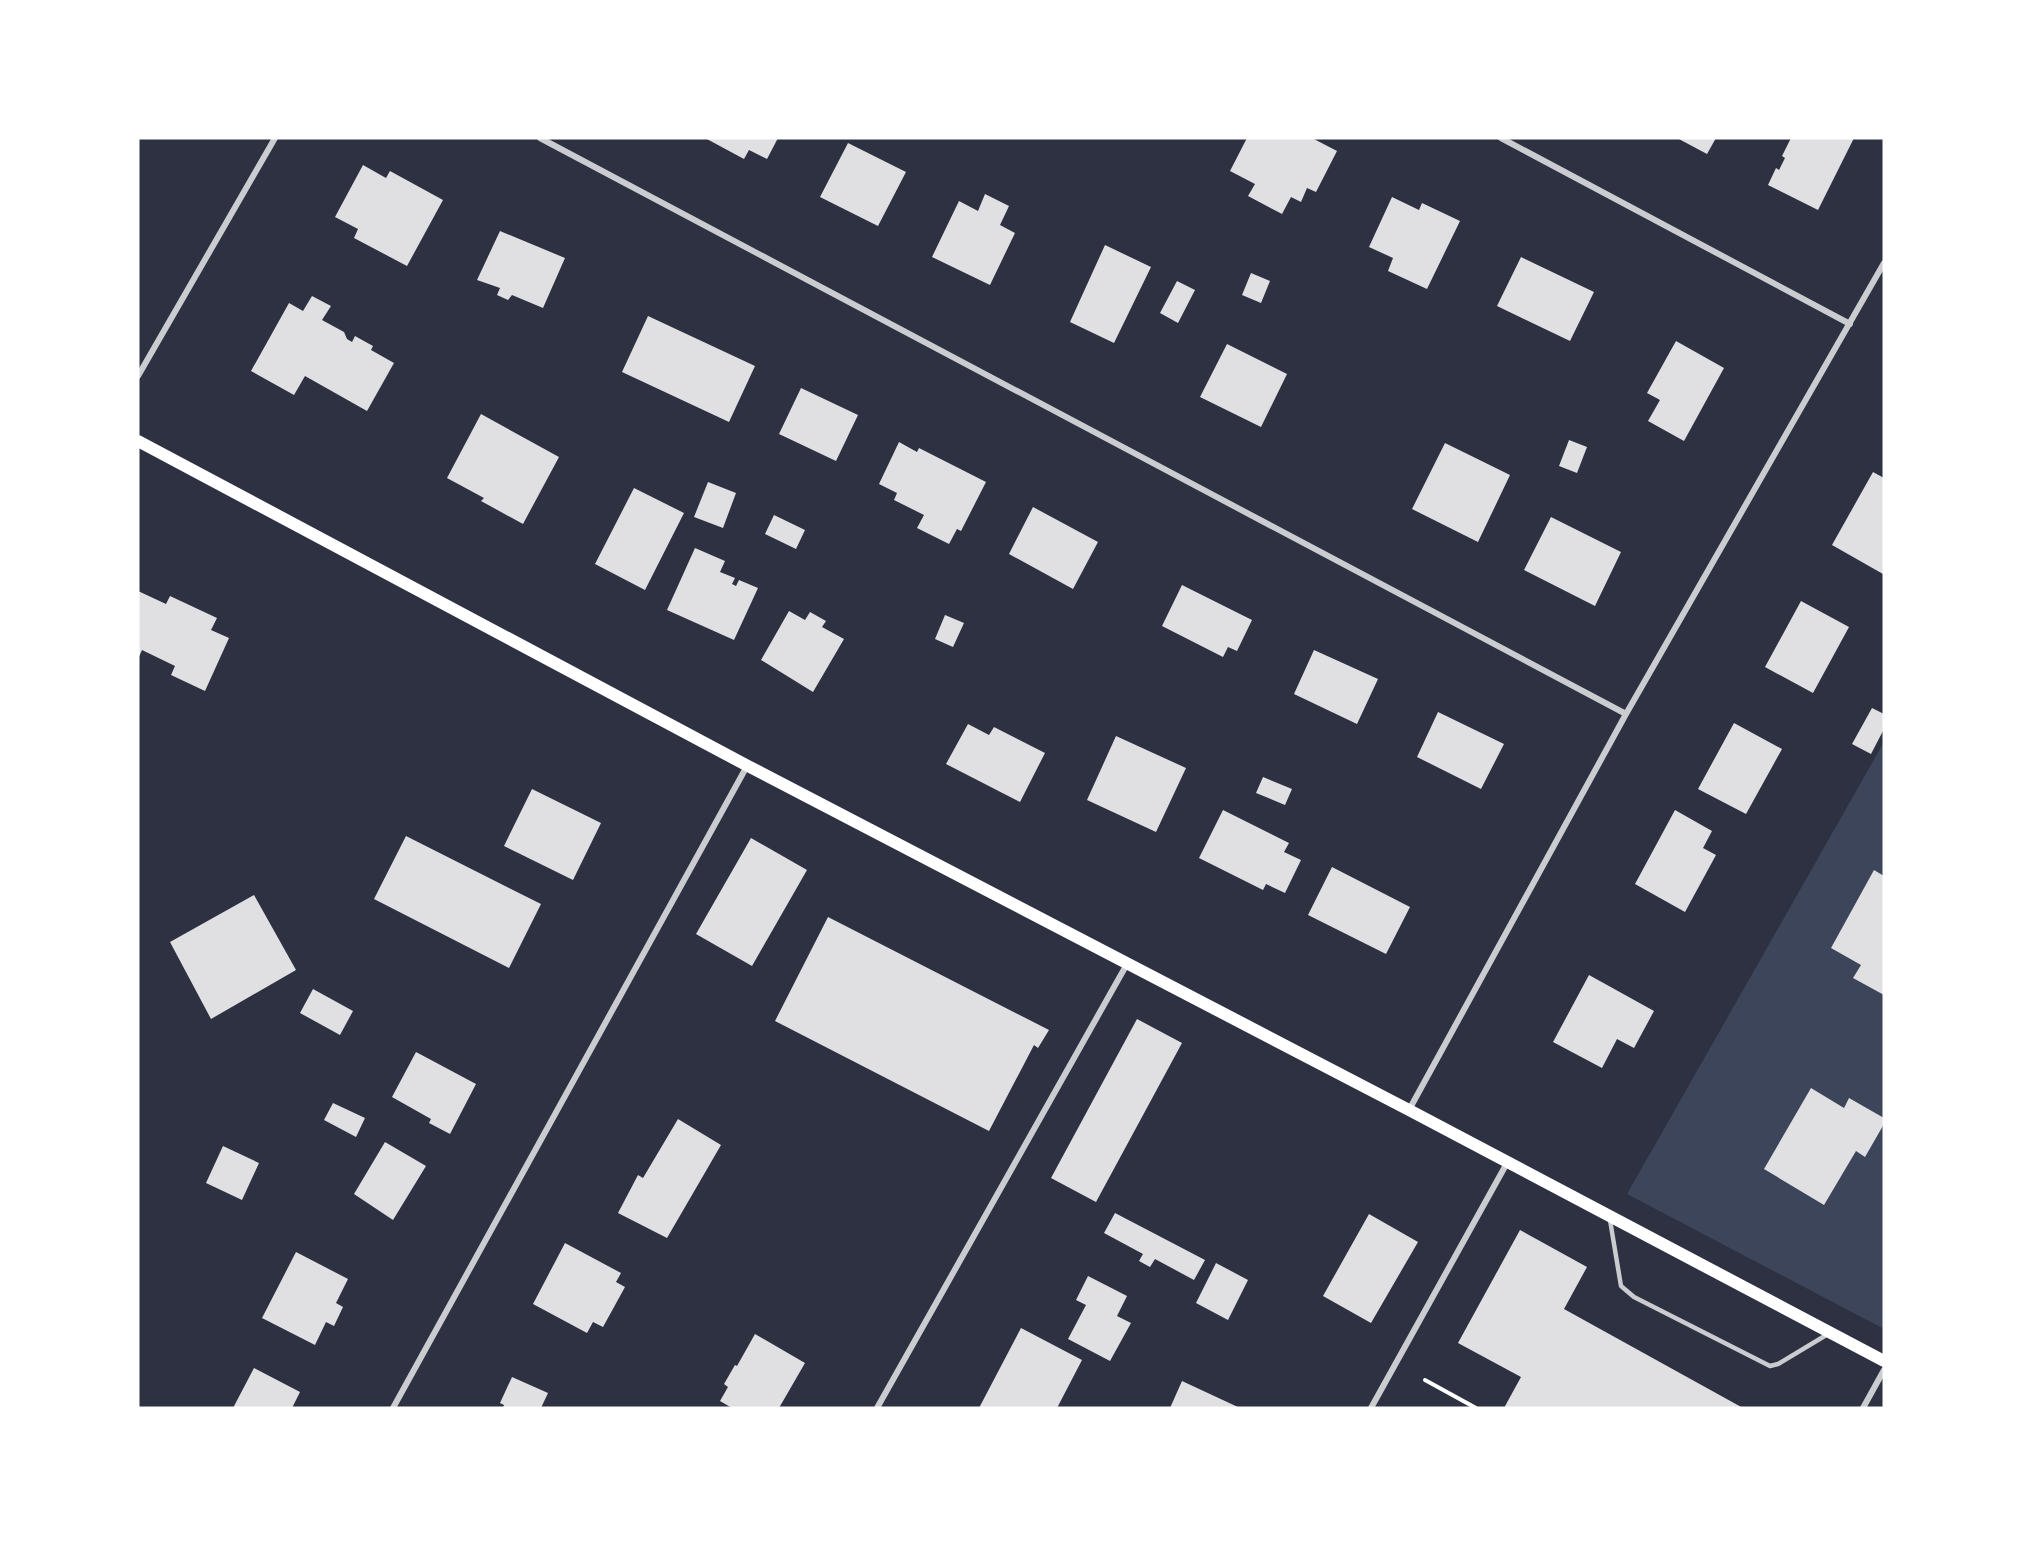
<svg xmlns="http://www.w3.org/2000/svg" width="2022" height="1546" font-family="Raleway,sans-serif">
	<rect width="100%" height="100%" fill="#2d3142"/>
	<!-- green -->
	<path fill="#3c4559" d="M1884,742v587l-257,-135z"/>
	<!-- building -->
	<path fill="#e0e0e3" d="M705,138h73l-11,21 -18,-9 -5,9z
		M1247,138h65l25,13 -21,41 -9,-4 -6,14 -10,-5 -9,17 -34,-18 7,-12 -25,-13z
		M1677,138h39l-9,16z
		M1791,138h63l-36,72 -50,-25 8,-17 3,2 6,-12 -3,-2z
		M848,143l58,29 -28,54 -58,-29z
		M363,165l23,13 4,-7 53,29 -36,66 -53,-28 4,-9 -23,-12z
		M985,194l24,12 -9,19 15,8 -25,52 -58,-28 27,-56 19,10z
		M1392,197l27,13 3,-7 38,18 -33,68 -39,-18 5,-13 -24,-11z
		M500,231l65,27 -22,50 -31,-13 -4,5 -11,-5 3,-7 -23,-8z
		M1105,245l46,22 -37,76 -44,-21z
		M1521,257l73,35 -24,49 -73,-35z
		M1251,273l19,8 -9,22 -19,-8z
		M1177,281l18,9 -17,33 -18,-10z
		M312,296l19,10 -9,14 22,12 3,7 5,3 3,-6 18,10 -2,4 23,13 -27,48 -62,-35 -11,19 -43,-24 38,-68 14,8z
		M648,316l107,50 -26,56 -107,-50z
		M1676,341l48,27 -40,73 -36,-20 12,-21 -13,-7z
		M1227,344l60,30 -26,53 -61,-30z
		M801,388l57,27 -22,46 -57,-27z
		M481,414l78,43 -36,67 -42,-23 3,-3 -37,-20z
		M1569,440l18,7 -10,26 -18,-7z
		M899,442l18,10 2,-4 67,34 -25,49 -4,-2 -8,15 -32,-16 7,-13 -30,-15 3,-7 -18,-9z
		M1445,443l65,32 -32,67 -66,-33z
		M1873,472l11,6 -1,96 -51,-29z
		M708,482l28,11 -13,35 -29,-11z
		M634,488l50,25 -39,77 -50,-26z
		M1033,507l65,35 -25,47 -64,-35z
		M774,515l31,15 -9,19 -31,-15z
		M1551,517l70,35 -26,54 -71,-36z
		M695,548l30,13 -5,11 15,6 -3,6 4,2 3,-6 19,8 -24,52 -67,-30z
		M1182,585l70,35 -15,31 -9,-4 -5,10 -61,-31z
		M138,591l28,13 4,-8 47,22 -6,12 18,8 -24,53 -34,-16 4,-9 -33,-16 -4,9z
		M1801,601l48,26 -36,66 -48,-26z
		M789,611l16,9 5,-8 16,9 -4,6 22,12 -31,53 -52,-32z
		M945,615l19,8 -11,24 -18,-8z
		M1314,650l64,29 -21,45 -63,-30z
		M1872,708l12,6v15l-13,25 -19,-10z
		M1438,712l66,32 -23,45 -64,-32z
		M1734,723l48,26 -36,65 -48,-25z
		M968,724l21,11 5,-8 51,26 -25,49 -74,-38z
		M1116,736l70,32 -30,64 -69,-32z
		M1263,777l29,12 -7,16 -29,-12z
		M532,789l69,34 -28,57 -69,-34z
		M1223,810l66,33 -5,9 17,8 -16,33 -19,-9 -3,6 -64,-32z
		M1675,810l37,21 -9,17 13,7 -31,57 -50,-28z
		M406,836l135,68 -32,64 -135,-69z
		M751,838l56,32 -55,96 -56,-32z
		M1332,867l78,40 -24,47 -78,-39z
		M1874,870l10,6v119l-31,-17 8,-13 -30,-17z
		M254,895l42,75 -85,49 -41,-77z
		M828,917l221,113 -11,18 -4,-3 -45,86 -214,-110z
		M1589,975l65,36 -20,37 -17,-9 -15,29 -49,-26z
		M313,989l40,22 -13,24 -40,-22z
		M1137,1019l45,24 -86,159 -45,-24z
		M416,1052l60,32 -26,50 -21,-11 2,-4 -39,-22z
		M1811,1088l33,20 5,-10 35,20v6l-19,33 -9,-6 -32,54 -60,-36z
		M333,1103l32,15 -9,19 -32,-17z
		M678,1119l43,26 -54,93 -49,-25 20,-38 5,3z
		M385,1142l41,24 -33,54 -39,-26z
		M223,1146l36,17 -17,37 -36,-17z
		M1115,1213l90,47 -11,20 -39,-21 -5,8 -11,-6 4,-7 -39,-21z
		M1369,1214l49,28 -47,81 -48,-27z
		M1520,1230l67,37 -23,42 179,99h-239l17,-31 -63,-34z
		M565,1243l56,30 -5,9 9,5 -22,40 -10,-5 -6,11 -54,-29z
		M296,1252l52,27 -12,24 7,4 -9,19 -8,-4 -11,23 -53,-27z
		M1216,1263l32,17 -20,40 -32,-17z
		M1088,1276l39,20 -10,20 14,7 -21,38 -42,-22 18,-34 -10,-5z
		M1021,1328l61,32 -25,48h-78z
		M755,1334l50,29 -26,45h-47l-12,-7 8,-14 -4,-3 11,-19 2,1z
		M254,1368l46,24 -8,16h-59z
		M512,1377l36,16 -7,15h-38l1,-3 -4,-2z
		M1182,1381l58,27h-70z"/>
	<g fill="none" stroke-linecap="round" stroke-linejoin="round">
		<!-- path -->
		<path stroke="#fff" stroke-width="4" d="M1425,1380l51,28"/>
		<!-- service -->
		<path stroke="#caccd0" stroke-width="4.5" d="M1610,1220l11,66 13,11 136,69 8,-2 50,-30"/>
		<!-- minor -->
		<path stroke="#caccd0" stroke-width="6" d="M540,138l1086,576
			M1501,138l349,186
			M138,376l137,-238
			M1409,1110l217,-396 258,-451
			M393,1408l354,-642
			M877,1408l250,-444
			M1371,1408l136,-245
			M1863,1408l21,-38"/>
		<!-- secondary -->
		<path stroke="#fff" stroke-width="12" d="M138,441l610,325 661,344 475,251"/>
	</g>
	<!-- border -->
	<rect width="2022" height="1546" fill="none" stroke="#ffffff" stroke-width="279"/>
</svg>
